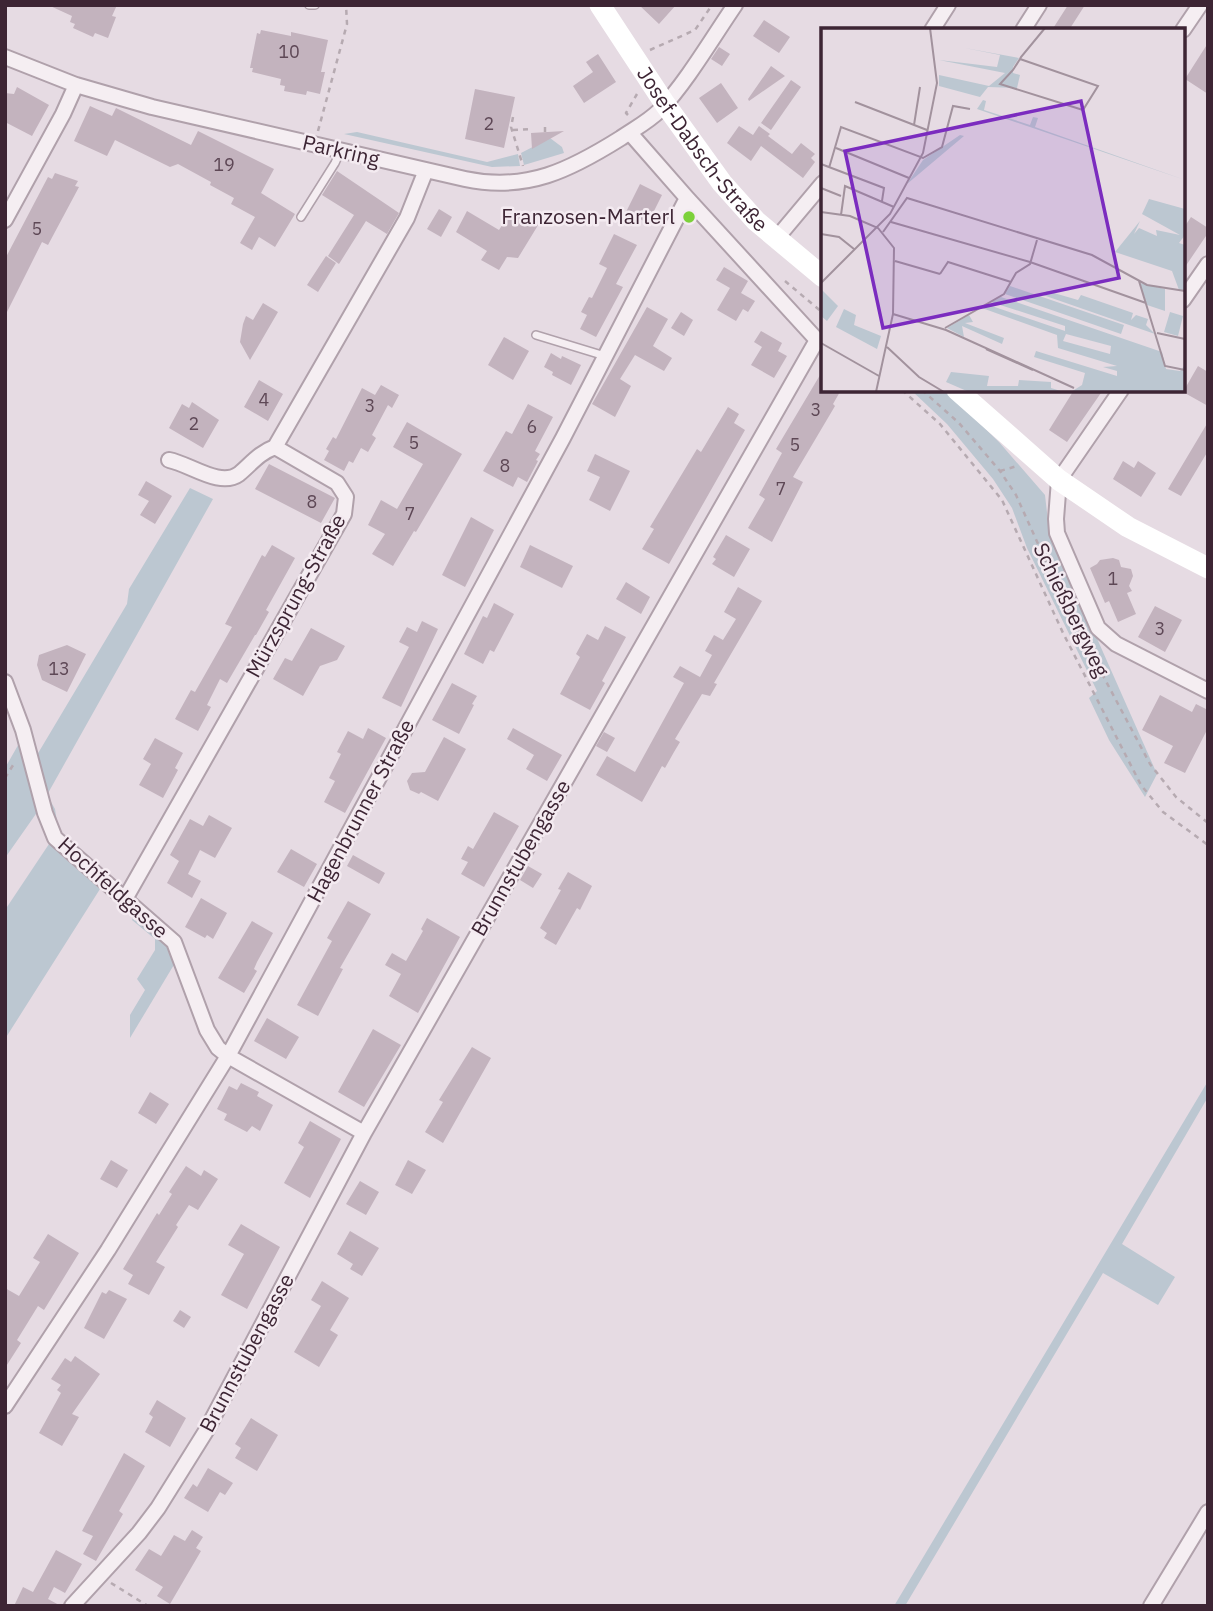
<svg xmlns="http://www.w3.org/2000/svg" width="1213" height="1611" font-family="'IBM Plex Sans',sans-serif">
	<rect width="100%" height="100%" fill="#e6dbe3"/>
	<!-- green -->
	<path fill="#bcc7d1" d="M357,132l130,30 31,-8 2,12 -28,1 -148,-33z
		M550,138l12,9 2,6 -40,12 -3,-12z
		M911,390h34l54,52 46,53 4,35 108,244 -12,23 -36,-57 -20,-42 8,-7 -70,-143 -15,-40 -19,-29 -46,-55z
		M190,488l23,11 -166,296 8,14 3,19 -24,-68 93,-156 2,-15z
		M21,740l17,71 -33,47v-90z
		M51,841l10,14 39,34 -95,150v-129z
		M134,915l32,30 9,18 -45,75v-23l15,-25 -8,-11 18,-29v-11l-23,-19z
		M1208,1081v16l-86,147 53,33 -17,28 -55,-32 -198,333h-11z"/>
	<!-- building -->
	<path fill="#c3b3be" d="M48,5h69l-5,11 4,1 -8,21 -13,-5 -2,4 -20,-9 2,-4 -5,-2 2,-6z
		M639,5h37l-17,19z
		M1068,5h17l-16,25h-17z
		M764,20l26,17 -11,16 -26,-17z
		M261,30l30,6v-4l37,8 -7,32h4l-5,22 -13,-3 -1,4 -22,-4 1,-5 -5,-1 1,-6 -29,-7 1,-4h-3l7,-35 3,1z
		M1208,43v51l-23,-15z
		M719,47l11,7 -8,12 -11,-7z
		M598,54l18,28 -32,21 -11,-17 20,-14 -7,-10z
		M771,66l14,10 -36,25 -1,-2z
		M791,80l10,7 -30,43 -10,-7z
		M721,83l17,25 -21,15 -18,-25z
		M17,87l32,18 -17,31 -27,-14v-29l9,1z
		M475,89l40,8 -11,51 -39,-9z
		M90,106l22,10 4,-8 75,37 7,-14 76,38 -13,24 34,21 -20,33 -16,-10 -7,13 -12,-7 15,-26 -24,-13 3,-6 -24,-13 1,-3 -33,-18 -8,3 -55,-27 -8,16 -33,-15z
		M739,126l14,9 6,-9 11,8 -2,2 24,18 9,-11 14,11 -4,4 4,4 -12,16 -42,-32 -10,15 -24,-18z
		M564,131l-32,18 -1,-16z
		M337,171l62,42 -12,21 -21,-13 -27,43 -11,-8 26,-41 -32,-20z
		M55,173l23,8 -3,5 4,1 -31,58 -6,-3 -37,74v-57l43,-82 4,2z
		M640,184l22,11 -14,28 -22,-11z
		M439,209l13,8 -11,20 -14,-8z
		M467,211l32,19 7,-11 10,-7h8l16,10 -22,36 -11,-1 -8,13 -18,-10 6,-9 -31,-19z
		M1191,217l17,11v5l-25,37v-41z
		M614,234l23,11 -21,39 7,3 -27,50 -16,-8 7,-14 -6,-3 8,-15 3,1 15,-30 -8,-4z
		M326,256l10,7 -18,29 -11,-7z
		M724,267l24,14 -7,12 14,8 -7,11 -5,-3 -7,12 -19,-11 13,-22 -14,-8z
		M263,303l15,9 -28,48 -10,-18 3,-18 3,-8 7,4z
		M647,307l21,12 -15,27 19,12 -8,13 -29,-16 -15,24 11,7 -16,31 -23,-13z
		M681,312l12,8 -9,16 -13,-8z
		M761,331l21,12 -4,8 9,5 -13,22 -23,-13 11,-18 -8,-5z
		M504,337l25,14 -16,29 -25,-15z
		M551,353l10,6 1,-3 19,9 -10,20 -19,-10 1,-3 -9,-5z
		M1198,366l10,6v34l-25,-14z
		M823,370v20h18l-8,14 2,2 -42,71 10,5 -31,60 -24,-14 17,-29 -6,-4 23,-42 -6,-4z
		M259,380l24,14 -15,27 -24,-14z
		M381,385l18,10 -7,13 -4,-3 -16,30 4,3 -8,14 -7,-4 -8,15 -4,-2 -5,10 -20,-11 5,-9 -3,-2 7,-12 3,2 26,-51 13,7z
		M1074,390h29l-36,52 -18,-12z
		M192,402l27,18 -16,28 -34,-20 13,-24 7,4z
		M528,404l25,13 -18,34 5,3 -4,6 2,1 -11,21 -9,-5 -5,10 -30,-16 23,-40 6,3z
		M728,407l11,7 -5,9 11,7 -76,134 -27,-15 12,-20 -4,-2 47,-78 4,3z
		M407,422l55,32 -46,78 -2,-1 -21,35 -21,-12 13,-20 -17,-9 13,-25 16,9 26,-45 -30,-17z
		M1208,422v29l-27,45 -13,-7z
		M595,454l35,17 -20,40 -21,-11 11,-23 -13,-6z
		M1123,461l11,7 4,-7 18,12 -15,24 -28,-18z
		M269,464l66,34 -14,25 -66,-34z
		M146,481l26,15 -17,28 -15,-9 9,-14 -11,-6z
		M471,517l23,13 -29,57 -23,-12z
		M726,535l24,14 -16,28 -22,-13 4,-5 -3,-2z
		M272,545l23,13 -29,52 3,2 -13,23h-1l-28,48 -7,-4 -13,26 4,2 -13,24 -23,-12 16,-29 4,2 37,-65 -7,-3 37,-69 3,2z
		M530,545l43,21 -11,22 -42,-21z
		M1113,558l6,2 2,7 10,2 2,7 -4,10 3,5 -5,2 9,21 -18,8 -9,-21 -4,2 -15,-35 7,-4 3,-4z
		M626,582l24,15 -9,17 -25,-15z
		M738,587l24,14 -48,82 3,1 -7,12 -8,-2 -27,45 5,3 -6,10 -9,16 -3,-2 -20,36 -46,-27 11,-19 28,16 49,-89 -11,-6 7,-11 20,11 12,-22 -7,-4 9,-16 9,5 13,-21 -12,-7z
		M494,603l20,11 -20,38 -4,-2 -7,14 -19,-10 19,-38 4,2z
		M1155,606l27,14 -17,32 -27,-15z
		M422,621l16,8 -37,78 -19,-9 27,-51 -10,-5 8,-15 10,5z
		M605,626l21,11 -24,44 3,2 -15,27 -30,-16 20,-37 -4,-3 11,-20 11,6z
		M311,628l34,18 -8,14 -17,6 -17,30 -30,-17 12,-21 7,3z
		M67,645l19,9 -19,38 -25,-12 -5,-15 2,-10z
		M452,683l25,13 -5,8 2,1 -15,29 -27,-14z
		M1160,695l32,17 4,-8 12,6v18l-23,45 -21,-10 9,-17 -31,-16z
		M368,728l18,10 -41,75 -21,-11 11,-21 -6,-3 12,-24 -4,-2 11,-21 15,8z
		M513,728l49,27 -15,26 -21,-12 8,-14 -27,-16z
		M604,732l11,6 -8,14 -11,-6z
		M444,737l22,12 -28,52 -17,-9 -2,2 -9,-4 -3,-9 5,-8 13,-1z
		M155,738l28,15 -8,15 3,2 -15,28 -24,-13 12,-21 -8,-5z
		M494,812l25,14 -35,61 -23,-13 7,-12 -7,-3 7,-13 5,3z
		M209,815l23,13 -17,30 -15,-8 -12,24 13,7 -9,17 -25,-15 12,-22 -9,-6 20,-36 13,7z
		M291,849l26,15 -13,23 -27,-15z
		M353,855l32,18 -6,11 -32,-18z
		M528,866l14,8 -9,14 -13,-8z
		M568,872l24,14 -12,24 -3,-2 -21,37 -12,-7 3,-5 -7,-5 21,-38 -3,-1z
		M201,898l26,15 -14,26 -6,-4 -2,3 -20,-11z
		M348,901l23,13 -31,54 3,1 -25,47 -21,-11 35,-64 -5,-3z
		M427,918l33,19 -42,76 -29,-17 12,-22 -16,-9 7,-12 14,8 17,-30 -2,-2z
		M252,921l21,12 -16,29 -3,7 3,2 -13,22 -26,-15z
		M267,1018l32,19 -13,22 -32,-18z
		M373,1029l28,16 -37,62 -26,-15z
		M472,1047l19,11 -48,85 -18,-11 18,-30 -4,-2z
		M241,1083l18,9 -2,4 16,9 -13,26 -8,-5 -5,6 -23,-12 3,-6 -10,-5 12,-23 8,4z
		M150,1092l19,12 -13,20 -18,-11z
		M310,1121l31,18 -31,59 -26,-15 20,-36 -6,-4z
		M111,1160l17,10 -11,18 -17,-9z
		M408,1160l18,10 -14,24 -17,-9z
		M186,1166l15,10 3,-6 14,9 -20,31 -9,-5 -13,20 2,2 -22,35 9,5 -16,28 -21,-11 5,-9 -10,-6 34,-56 2,2 13,-21 -3,-2z
		M360,1181l19,11 -13,23 -20,-11z
		M241,1224l39,23 -33,62 -26,-14 23,-41 -16,-9z
		M350,1231l29,17 -17,28 -12,-7 3,-5 -16,-10z
		M48,1234l31,19 -35,57 -6,-4 -21,34 4,3 -16,25v-80l14,8 21,-34 -7,-4z
		M322,1281l27,17 -19,32 8,5 -19,32 -25,-15 27,-46 -10,-6z
		M109,1290l18,9 -23,40 -20,-11 18,-36 4,2z
		M180,1310l11,7 -7,11 -11,-7z
		M75,1356l25,18 -28,40 7,3 -17,29 -23,-13 22,-40 -4,-3 4,-5 -10,-6 14,-21 6,4z
		M157,1400l29,18 -16,29 -25,-15 8,-15 -4,-3z
		M251,1418l27,17 -21,36 -22,-13 6,-10 -6,-4z
		M124,1453l21,13 -26,45 4,3 -27,47 -13,-7 10,-18 -11,-5z
		M208,1468l25,15 -8,12 -5,-3 -12,20 -24,-14 9,-14 4,3z
		M192,1530l11,7 -7,11 5,3 -31,53 -13,-8 6,-9 -28,-17 14,-21 12,7 13,-21 11,6z
		M56,1550l26,14 -17,29 -11,-6 -6,12 13,7h-47l9,-19 10,5z"/>
	<g fill="none" stroke-linecap="round" stroke-linejoin="round">
		<defs>
			<path id="service" d="M309,5h6
				M301,217l34,-54 5,-11
				M536,335l69,21"/>
			<path id="minor" d="M932,30l16,-25
				M1023,30l16,-25
				M1183,30l17,-25
				M5,57l71,28 76,22 313,72c62,13 105,-9 156,-41 13,-9 27,-16 39,-28 26,-27 53,-73 75,-105
				M5,220l58,-106 13,-29
				M776,239l47,-56
				M1183,300l25,-36
				M1121,390l-62,90 -3,39 1,14 41,95 18,16 92,47
				M275,447l132,-229 19,-48
				M169,460c21,4 51,28 70,14 13,-11 20,-21 36,-27
				M5,682l18,48 22,83 10,25 119,104 33,88 11,18 10,8 136,77
				M125,899l219,-385 2,-17 -9,-14 -62,-36
				M5,1406l103,-156 120,-194 335,-618 124,-240
				M72,1606l67,-73 19,-25 48,-77 158,-298 453,-793 -130,-142 -57,-65
				M1151,1606l57,-94"/>
		</defs>
		<!-- service casing -->
		<use href="#service" stroke="#b0a1ab" stroke-width="10"/>
		<!-- minor casing -->
		<use href="#minor" stroke="#b0a1ab" stroke-width="18"/>
		<!-- path -->
		<path stroke="#b6aab1" stroke-width="2.5" stroke-dasharray="5 5" stroke-linecap="butt" d="M650,50l45,-20 17,-25
			M628,115l-2,-2 11,-19
			M513,117l-2,10 12,39
			M545,127v5
			M513,130l18,-1
			M318,131l29,-107 -1,-19
			M785,281l38,32
			M902,390l38,34 62,76 61,133 78,152 22,27 45,33
			M922,390l37,33 41,48 16,24 51,113 83,156 26,33 32,26
			M1000,471l17,-5
			M5,778l10,-16
			M111,1583l37,23"/>
		<!-- service -->
		<use href="#service" stroke="#f5eef2" stroke-width="7"/>
		<!-- minor -->
		<use href="#minor" stroke="#f5eef2" stroke-width="14"/>
		<!-- secondary -->
		<g stroke="#fff" stroke-width="21">
			<path id="s1" d="M600,5l65,99 57,79 34,38 67,56"/>
			<path d="M957,390l102,90 69,47 80,41"/>
		</g>
	</g>
	<!-- markers -->
	<circle fill="#7cd13a" stroke="#f4ebf1" stroke-width="2.5" cx="689" cy="217" r="7"/>
	<g text-anchor="middle" stroke-width="5" stroke-linejoin="round" paint-order="stroke">
		<!-- number labels -->
		<g font-size="18" fill="#5e4856">
			<text x="289" y="58">10</text>
			<text x="489" y="130">2</text>
			<text x="224" y="171">19</text>
			<text x="37" y="235">5</text>
			<text x="264" y="406">4</text>
			<text x="370" y="412">3</text>
			<text x="816" y="416">3</text>
			<text x="194" y="430">2</text>
			<text x="532" y="433">6</text>
			<text x="414" y="449">5</text>
			<text x="795" y="451">5</text>
			<text x="505" y="472">8</text>
			<text x="781" y="495">7</text>
			<text x="312" y="508">8</text>
			<text x="410" y="520">7</text>
			<text x="1113" y="585">1</text>
			<text x="1160" y="635">3</text>
			<text x="59" y="675">13</text>
		</g>
		<!-- street labels -->
		<g font-size="21" fill="#3d2534" stroke="#f4ebf1">
			<text dy="7" stroke="none"><textPath href="#s1" startOffset="177">Josef-Dabsch-Straße</textPath></text>
			<text transform="translate(341 151) rotate(13)" y="7">Parkring</text>
			<text transform="translate(296 596) rotate(-61)" y="7">Mürzsprung-Straße</text>
			<text transform="translate(1071 610) rotate(64)" y="7">Schießbergweg</text>
			<text transform="translate(361 811) rotate(-62)" y="7">Hagenbrunner Straße</text>
			<text transform="translate(521 858) rotate(-60)" y="7">Brunnstubengasse</text>
			<text transform="translate(113 888) rotate(42)" y="7">Hochfeldgasse</text>
			<text transform="translate(247 1353) rotate(-62)" y="7">Brunnstubengasse</text>
		</g>
		<!-- poi labels -->
		<g font-size="21" fill="#3d2534" stroke="#f4ebf1" text-anchor="end">
			<text x="675" y="224">Franzosen-Marterl</text>
		</g>
	</g>
	<!-- overview -->
	<g transform="translate(821 28)">
		<rect width="364" height="364" fill="#e6dbe3"/>
		<path d="M144,20l54,10 -6,9v6l7,2 -3,13 -29,-1 -8,10 -41,-11v-11l50,11 16,-13 -66,-13 58,7 3,-12zM162,72l3,1 -2,9 46,15 3,-8 5,1 -3,9 150,53 -208,-71zM139,107l4,1 -57,48 16,-24zM328,171l36,10v26l-6,8 6,2v45h-6l-7,-19 -57,-19 25,-31 -6,13 5,-6 18,8 -1,-6 24,5 -38,-21zM319,255l25,6v22l-18,-6zM189,258l114,39 -3,9 -116,-40zM0,261l17,17 -11,15 -6,-5zM226,263l31,9 3,-5 52,18 -2,7 5,-5 12,4 -2,6 9,9 -112,-39zM180,269l161,55 4,17 14,2 5,-6v27h-114l11,-7 3,-12 -51,-16 2,-6 81,25v-5l-14,-4 14,-1 -59,-18 -1,-13 -75,-27 4,-4 79,27v-5l-74,-24zM245,306l45,12 -1,8 -47,-13zM23,281l12,6 -2,10 27,11 -4,13 -41,-22zM349,284l13,4 -5,20 -14,-4zM148,287l4,7 -8,1 39,15 -2,6 -40,-18 2,11 -17,-9zM130,344l38,4 -2,10h31l1,-6 32,2v6l13,4h-95l-23,-10z" fill="#bcc7d1" fill-rule="evenodd"/>
		<path fill="none" stroke="#a2929d" stroke-width="2" d="M199,31l78,27 -15,24 -83,-26 13,-14 7,-11 1,-2 24,-29M34,74l72,28M93,97l6,-38M15,120l73,30M0,136l63,24 -2,13M8,140l12,-41 82,31 19,-11 11,-41 17,3M0,160l20,8M0,184l29,4 28,12 16,20 -1,66 -17,78M20,187l4,-29 49,21M70,194l139,40 116,41M62,204l24,-34 185,57 55,30 38,6M0,206l18,3 15,12M74,233l45,13M119,246l8,-12 63,20M318,253l26,85 20,4M0,255l69,-69 33,-61 14,-70 -7,-55M72,286l53,16 128,58M124,300l59,-34 12,-21 14,-9 7,-24M336,305l28,6M0,315l58,33M66,319l32,30 25,15M165,321l47,21"/>
		<path fill="#7b2cbf" fill-opacity="0.15" stroke="#7b2cbf" stroke-width="3.5" d="M260,73l38,177 -236,50 -38,-177z"/>
		<rect width="364" height="364" fill="none" stroke="#3d2534" stroke-width="3.5"/>
	</g>
	<!-- border -->
	<rect width="1213" height="1611" fill="none" stroke="#3d2534" stroke-width="14"/>
</svg>
